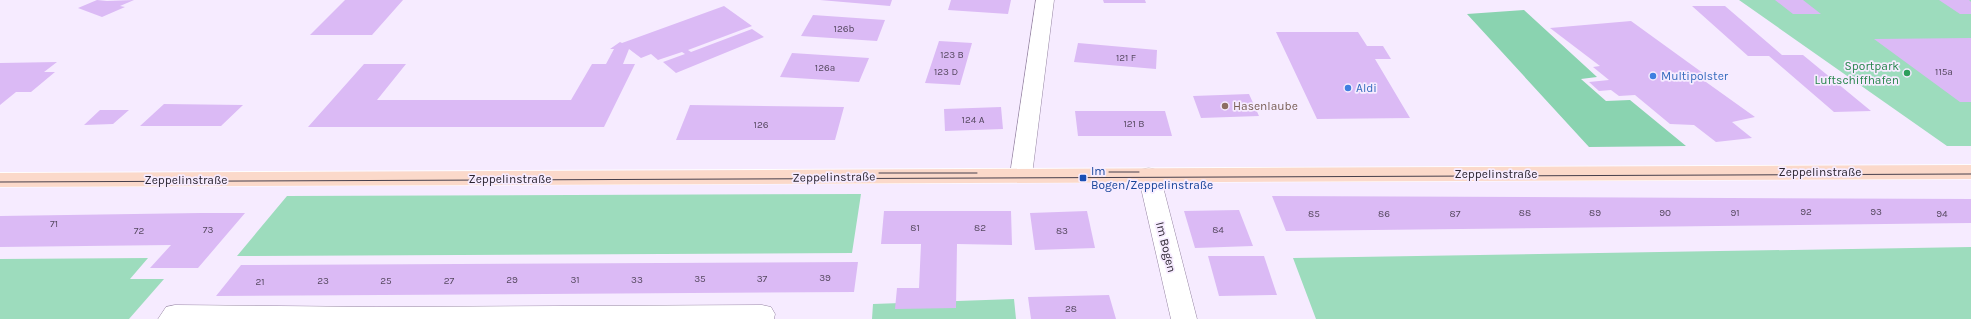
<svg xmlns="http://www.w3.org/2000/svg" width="1971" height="319" font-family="Karla,sans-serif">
	<rect width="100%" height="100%" fill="#f6ebff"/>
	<!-- green -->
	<path fill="#9ddcbd" d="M1739,0h232v146h-24z
		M861,194l-9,59 -615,3 50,-60z
		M1971,247v72h-655l-23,-61z
		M148,258l-18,21h34l-35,40h-129v-60z
		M1014,299l2,20h-144l1,-15z"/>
	<!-- forest -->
	<path fill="#8ad3b0" d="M1524,10l73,67 -16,2 25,22 24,-1 56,46 -97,1 -122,-133z"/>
	<!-- building -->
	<path fill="#dbbaf5" d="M97,0l10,1 27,-1 -14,6 5,1 -23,10 -24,-9z
		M345,0h58l-31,35h-62z
		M820,0h72l-2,6z
		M951,0h60l-3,14 -60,-4z
		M1103,0h42l1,3h-42z
		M1775,0h28l18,14h-28z
		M1939,0h30l2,2v12h-11z
		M724,6l28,20 -64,24 3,2 61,-23 12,8 -88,36 -13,-11 22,-8 -3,-2 -24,8 -7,-6 -10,4 -12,-9 -6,15h12l-31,63h-296l56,-63h42l-29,36h194l21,-36h14l8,-15h-4l10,-7 2,1z
		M1692,6h33l57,49h21l68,56 -37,1 -65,-56h-21z
		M813,15l72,5 -8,21 -76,-5z
		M1631,21l76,55 -8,1 56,40 -23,5 20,16 -36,4 -22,-17 -24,-1 -35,-29 -16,1 -8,-6 -12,1 -10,-9 20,-2 -16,-13 7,-1 -50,-38z
		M1276,32h82l9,14h16l8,13h-16l35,59 -93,1z
		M1971,38v64h-11l-86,-63z
		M939,41l33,2 -12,42 -35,-2z
		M1078,43l79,7 -1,19 -82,-7z
		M792,53l77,5 -10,24 -79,-5z
		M57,62l-13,10h11l-24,20h-15l-16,13v-42z
		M1249,94l10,22 -58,2 -8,-22z
		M164,104l79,1 -22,21h-81z
		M690,105l154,2 -9,33h-159z
		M1001,107l2,22 -58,2 -1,-22z
		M100,110h29l-16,14 -29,1z
		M1075,111h90l7,25h-94z
		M1272,196l699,3v24l-685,8z
		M1239,210l14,36 -58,2 -11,-37z
		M884,211h127l1,34 -55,-1 -1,64 -61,1 2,-21h22l2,-44h-40z
		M1087,211l8,37 -60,2 -5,-37z
		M201,213h44l-47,55h-48l21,-23 -171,2v-31z
		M1208,256h56l13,39 -58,1z
		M858,262l-4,30 -638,4 25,-31z
		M1109,295l7,24h-85l-3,-22z"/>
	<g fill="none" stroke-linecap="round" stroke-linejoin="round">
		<defs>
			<path id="minor" d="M1036,0h18l-22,175 -3,5 -8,2 -8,-2 -3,-5z
				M1149,168l8,2 3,5 37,144h-26l-33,-144 3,-5z
				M175,305l201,2 386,-2 9,2 4,7 -1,5h-616l8,-12z"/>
			<path id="primary" d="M1971,165v14l-1971,8v-14z"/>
		</defs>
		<!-- minor casing -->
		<use href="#minor" stroke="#9584a2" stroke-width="1"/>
		<!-- primary casing -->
		<use href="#primary" stroke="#fff" stroke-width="1"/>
		<!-- minor -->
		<use href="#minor" fill="#fff" fill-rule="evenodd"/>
		<!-- primary -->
		<use href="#primary" fill="#fbd9ca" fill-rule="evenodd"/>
		<!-- tram -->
		<path stroke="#473f4c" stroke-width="1" d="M1109,172h30
			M879,173h98
			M0,182l1971,-8"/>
	</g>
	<!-- markers -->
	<circle fill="#2e9e5b" stroke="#f6ebff" stroke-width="1.5" cx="1907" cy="73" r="4"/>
	<g fill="#3f7fe0" stroke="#f6ebff" stroke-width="1.5">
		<circle cx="1653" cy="76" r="4"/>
		<circle cx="1348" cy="88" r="4"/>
	</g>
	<circle fill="#8d6e63" stroke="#f6ebff" stroke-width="1.5" cx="1225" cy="106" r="4"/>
	<rect fill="#1a4fb4" stroke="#f6ebff" stroke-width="1.5" x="1079" y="174" width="8" height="8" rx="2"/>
	<g text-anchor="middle" stroke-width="3.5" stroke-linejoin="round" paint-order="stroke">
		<!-- number labels -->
		<g font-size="10" fill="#564960">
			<text x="844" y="32">126b</text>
			<text x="952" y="58">123 B</text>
			<text x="1126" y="61">121 F</text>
			<text x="825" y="71">126a</text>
			<text x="946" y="75">123 D</text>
			<text x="1944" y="75">115a</text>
			<text x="973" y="123">124 A</text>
			<text x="1134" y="127">121 B</text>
			<text x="761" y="128">126</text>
			<text x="1806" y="215">92</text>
			<text x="1876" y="215">93</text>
			<text x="1525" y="216">88</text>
			<text x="1595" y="216">89</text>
			<text x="1665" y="216">90</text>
			<text x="1735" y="216">91</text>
			<text x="1314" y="217">85</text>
			<text x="1384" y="217">86</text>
			<text x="1455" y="217">87</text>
			<text x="1942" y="217">94</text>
			<text x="54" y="227">71</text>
			<text x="915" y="231">81</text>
			<text x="980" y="231">82</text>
			<text x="208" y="233">73</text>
			<text x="1218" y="233">84</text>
			<text x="139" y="234">72</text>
			<text x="1062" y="234">83</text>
			<text x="825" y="281">39</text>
			<text x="700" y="282">35</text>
			<text x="762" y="282">37</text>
			<text x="512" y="283">29</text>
			<text x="575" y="283">31</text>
			<text x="637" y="283">33</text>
			<text x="323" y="284">23</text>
			<text x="386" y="284">25</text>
			<text x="449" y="284">27</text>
			<text x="260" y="285">21</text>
			<text x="1071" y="312">28</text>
		</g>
		<!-- leisure labels -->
		<g font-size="12" fill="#27864d" stroke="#f6ebff" text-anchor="end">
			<text x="1899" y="70">Sportpark<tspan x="1899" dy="14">Luftschiffhafen</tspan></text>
		</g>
		<!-- shop labels -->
		<g font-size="12" fill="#366cbe" stroke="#f6ebff" text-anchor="start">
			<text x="1661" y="80">Multipolster</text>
			<text x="1356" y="92">Aldi</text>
		</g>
		<!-- education labels -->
		<g font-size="12" fill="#785e54" stroke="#f6ebff" text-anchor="start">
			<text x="1233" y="110">Hasenlaube</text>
		</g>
		<!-- transit labels -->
		<g font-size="12" fill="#164399" stroke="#f6ebff" text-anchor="start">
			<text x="1091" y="175">Im<tspan x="1091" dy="14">Bogen/Zeppelinstraße</tspan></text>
		</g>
		<!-- street labels -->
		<g font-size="12" fill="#2a232f" stroke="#f6ebff">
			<text x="1820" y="176">Zeppelinstraße</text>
			<text x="1496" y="178">Zeppelinstraße</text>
			<text transform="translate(834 177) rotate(-1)" y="4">Zeppelinstraße</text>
			<text x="510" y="183">Zeppelinstraße</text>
			<text x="186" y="184">Zeppelinstraße</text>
			<text transform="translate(1166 247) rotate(76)" y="4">Im Bogen</text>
		</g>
	</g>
</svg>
